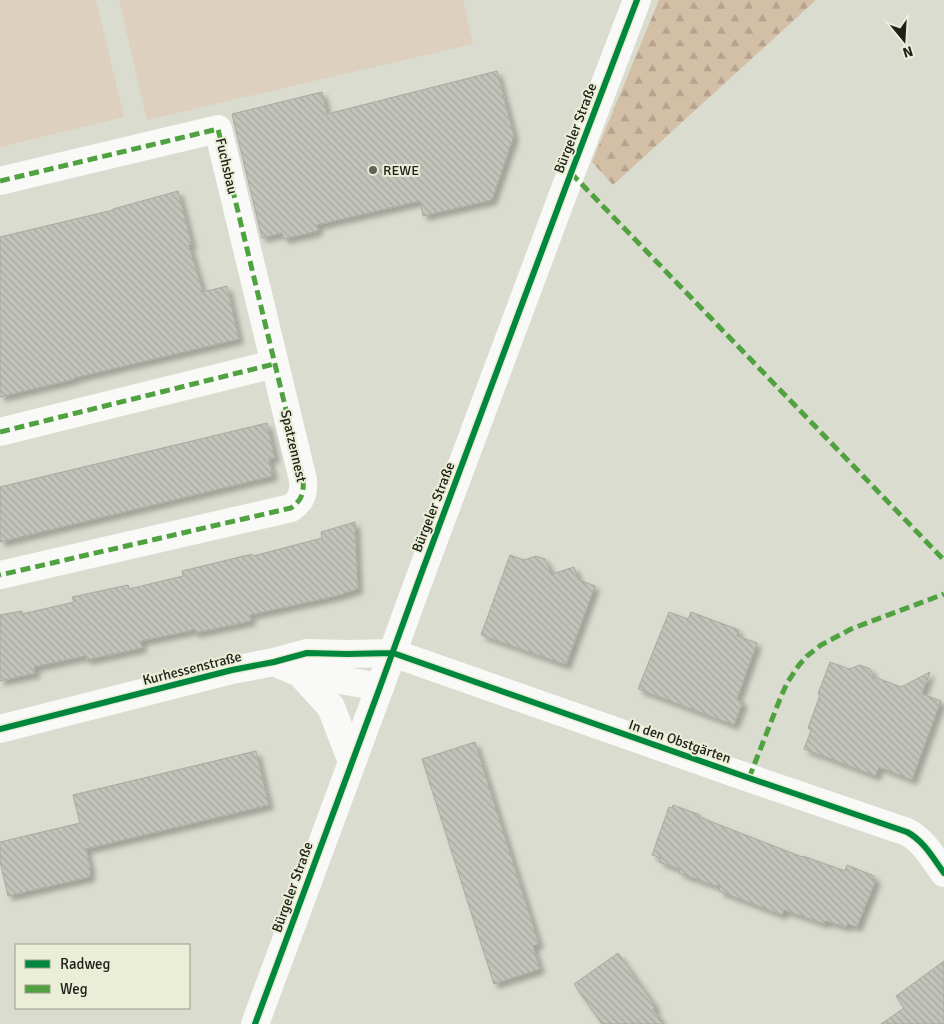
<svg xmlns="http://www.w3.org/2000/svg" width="944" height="1024" font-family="Signika,sans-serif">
	<defs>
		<pattern id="forest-firs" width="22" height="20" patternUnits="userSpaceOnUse" patternTransform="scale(1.25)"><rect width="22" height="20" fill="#d3bea6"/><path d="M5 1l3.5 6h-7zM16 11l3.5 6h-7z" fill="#b5a38e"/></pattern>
		<pattern id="building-back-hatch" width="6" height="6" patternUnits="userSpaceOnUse" patternTransform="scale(1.25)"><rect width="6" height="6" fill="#c1c4bb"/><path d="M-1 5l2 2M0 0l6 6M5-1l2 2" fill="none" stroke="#a6a8a0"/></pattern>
		<filter id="shadow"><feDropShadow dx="4.5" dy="4.5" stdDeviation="2.5" flood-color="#0004"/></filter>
	</defs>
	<rect width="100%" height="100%" fill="#dadccf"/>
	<!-- grass -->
	<path fill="#ded0be" d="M0,0h96l28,117 -124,30z
		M119,0h344l10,44 -326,76z"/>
	<!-- forest -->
	<path fill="url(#forest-firs)" d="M659,0h157l-203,185 -21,-23z"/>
	<!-- building -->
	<path fill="url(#building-back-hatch)" stroke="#a7aaa1" filter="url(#shadow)" d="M497,71l17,65 -22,64 -69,16 -3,-15 -103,24 1,6 -34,8 -2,-6 -20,5 -30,-124 90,-22 5,22z
		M178,191l14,53 -3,1 14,47 24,-6 12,53 -165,39 1,1 -75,18v-160l113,-27v-1z
		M267,423l8,35 -6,1 4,17 -273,66v-55z
		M355,522l3,67 -22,7 -86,19 1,6 -56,12 -1,-3 -53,11 1,7 -56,12 -1,-4 -51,11 2,6 -36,8v-66l22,-4v3l52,-12 -2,-5 56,-12 1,4 54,-13 -1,-5 70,-17 1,2 69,-18 -1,-6z
		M510,555l14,5 12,-4 9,3 7,15 22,-7 5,13 16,6 -29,79 -85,-30z
		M669,612l19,7 3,-7 48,18 -2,6 20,7 -20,56 6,3 -9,23 -96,-36z
		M830,662l19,7 11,-4 10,4 4,8 27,10 29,-15 -8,22 19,7 -29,79 -33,-13 -3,9 -72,-27 7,-19 -3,-2 12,-33 -2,-1z
		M475,742l64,202 -6,2 7,23 -46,15 -72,-225z
		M256,751l13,54 -183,44 4,17v11l-82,19 -8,-35v-19l80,-19 -7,-28z
		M673,805l27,10 -1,2 103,40 1,-1 42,15 2,-6 27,11 -1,3 3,1 -19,47 -9,-3 -2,3 -20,-6 -1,3 -41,-14 -2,5 -63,-24 1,-4 -1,-2 -3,1 -37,-13 1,-4 -21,-7 2,-4 -9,-3 17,-48 3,1z
		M618,953l38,54 -3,2 11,15h-62l-28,-40z
		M944,961v63h-63l23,-16 -8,-12z"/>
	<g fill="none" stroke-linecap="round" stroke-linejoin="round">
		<!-- street -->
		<path stroke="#f9faf8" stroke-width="28" d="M0,181l218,-52 85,351c1,13 -1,20 -12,28l-291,67
			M0,432l274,-68
			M274,662l26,11 80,14
			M300,673l31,34 21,55
			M0,729l232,-59 42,-8 33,-9 40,1 46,-1 356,125 158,54c17,9 26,26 37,41"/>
		<!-- secondary -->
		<path stroke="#f9faf8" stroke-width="28" d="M255,1024l125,-337 40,-110 151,-404 66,-173"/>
		<!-- quiet -->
		<path stroke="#50a240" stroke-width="5" stroke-dasharray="10 5" stroke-linecap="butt" d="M571,173l373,387
			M0,181l218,-52 85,351c1,13 -1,20 -12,28l-291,67
			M0,432l274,-68
			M749,778l31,-79 7,-16 12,-18 8,-9 14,-11 30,-16 93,-35"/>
		<defs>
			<path id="cycleway" d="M0,729l232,-59 42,-8 33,-9 40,1 46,-1 356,125 158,54c17,9 26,26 37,41
				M255,1024l125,-337 40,-110 151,-404 66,-173"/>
		</defs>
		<!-- cycleway casing -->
		<use href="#cycleway" stroke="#ebeed7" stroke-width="9"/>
		<!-- cycleway -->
		<use href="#cycleway" stroke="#00873e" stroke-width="6"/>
	</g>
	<!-- markers -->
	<circle fill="#616258" stroke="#ebeed7" stroke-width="2" cx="373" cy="170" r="5"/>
	<g text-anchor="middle" stroke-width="4" stroke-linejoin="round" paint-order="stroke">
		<!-- street labels -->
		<g font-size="14" fill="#202018" stroke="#ebeed7">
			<text transform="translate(575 128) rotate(-69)" y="5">Bürgeler Straße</text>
			<text transform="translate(227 166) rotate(77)" y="5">Fuchsbau</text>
			<text transform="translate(294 446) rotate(77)" y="5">Spatzennest</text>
			<text transform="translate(433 507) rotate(-69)" y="5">Bürgeler Straße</text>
			<text transform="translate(192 668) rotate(-14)" y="5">Kurhessenstraße</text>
			<text transform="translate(680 741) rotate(19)" y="5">In den Obstgärten</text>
			<text transform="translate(292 887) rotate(-70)" y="5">Bürgeler Straße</text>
		</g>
		<!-- poi labels -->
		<g font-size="14" fill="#202018" stroke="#ebeed7" text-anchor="start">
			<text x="383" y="175">REWE</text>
		</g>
	</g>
	<!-- legend -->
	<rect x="15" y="944" width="175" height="65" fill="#ebeed7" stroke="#9a9c8b"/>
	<rect x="25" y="960" width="25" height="8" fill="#00873e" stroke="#9a9c8b"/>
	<text x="60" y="969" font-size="15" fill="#202018">Radweg</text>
	<rect x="25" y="985" width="25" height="8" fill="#50a240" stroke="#9a9c8b"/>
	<text x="60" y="994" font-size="15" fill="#202018">Weg</text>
	<!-- north arrow -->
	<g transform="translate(904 40) rotate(162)" stroke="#ebeed7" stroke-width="4" paint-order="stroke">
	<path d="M0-4L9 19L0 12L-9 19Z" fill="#202018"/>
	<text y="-8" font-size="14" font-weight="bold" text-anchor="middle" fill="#202018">N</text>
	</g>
</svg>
